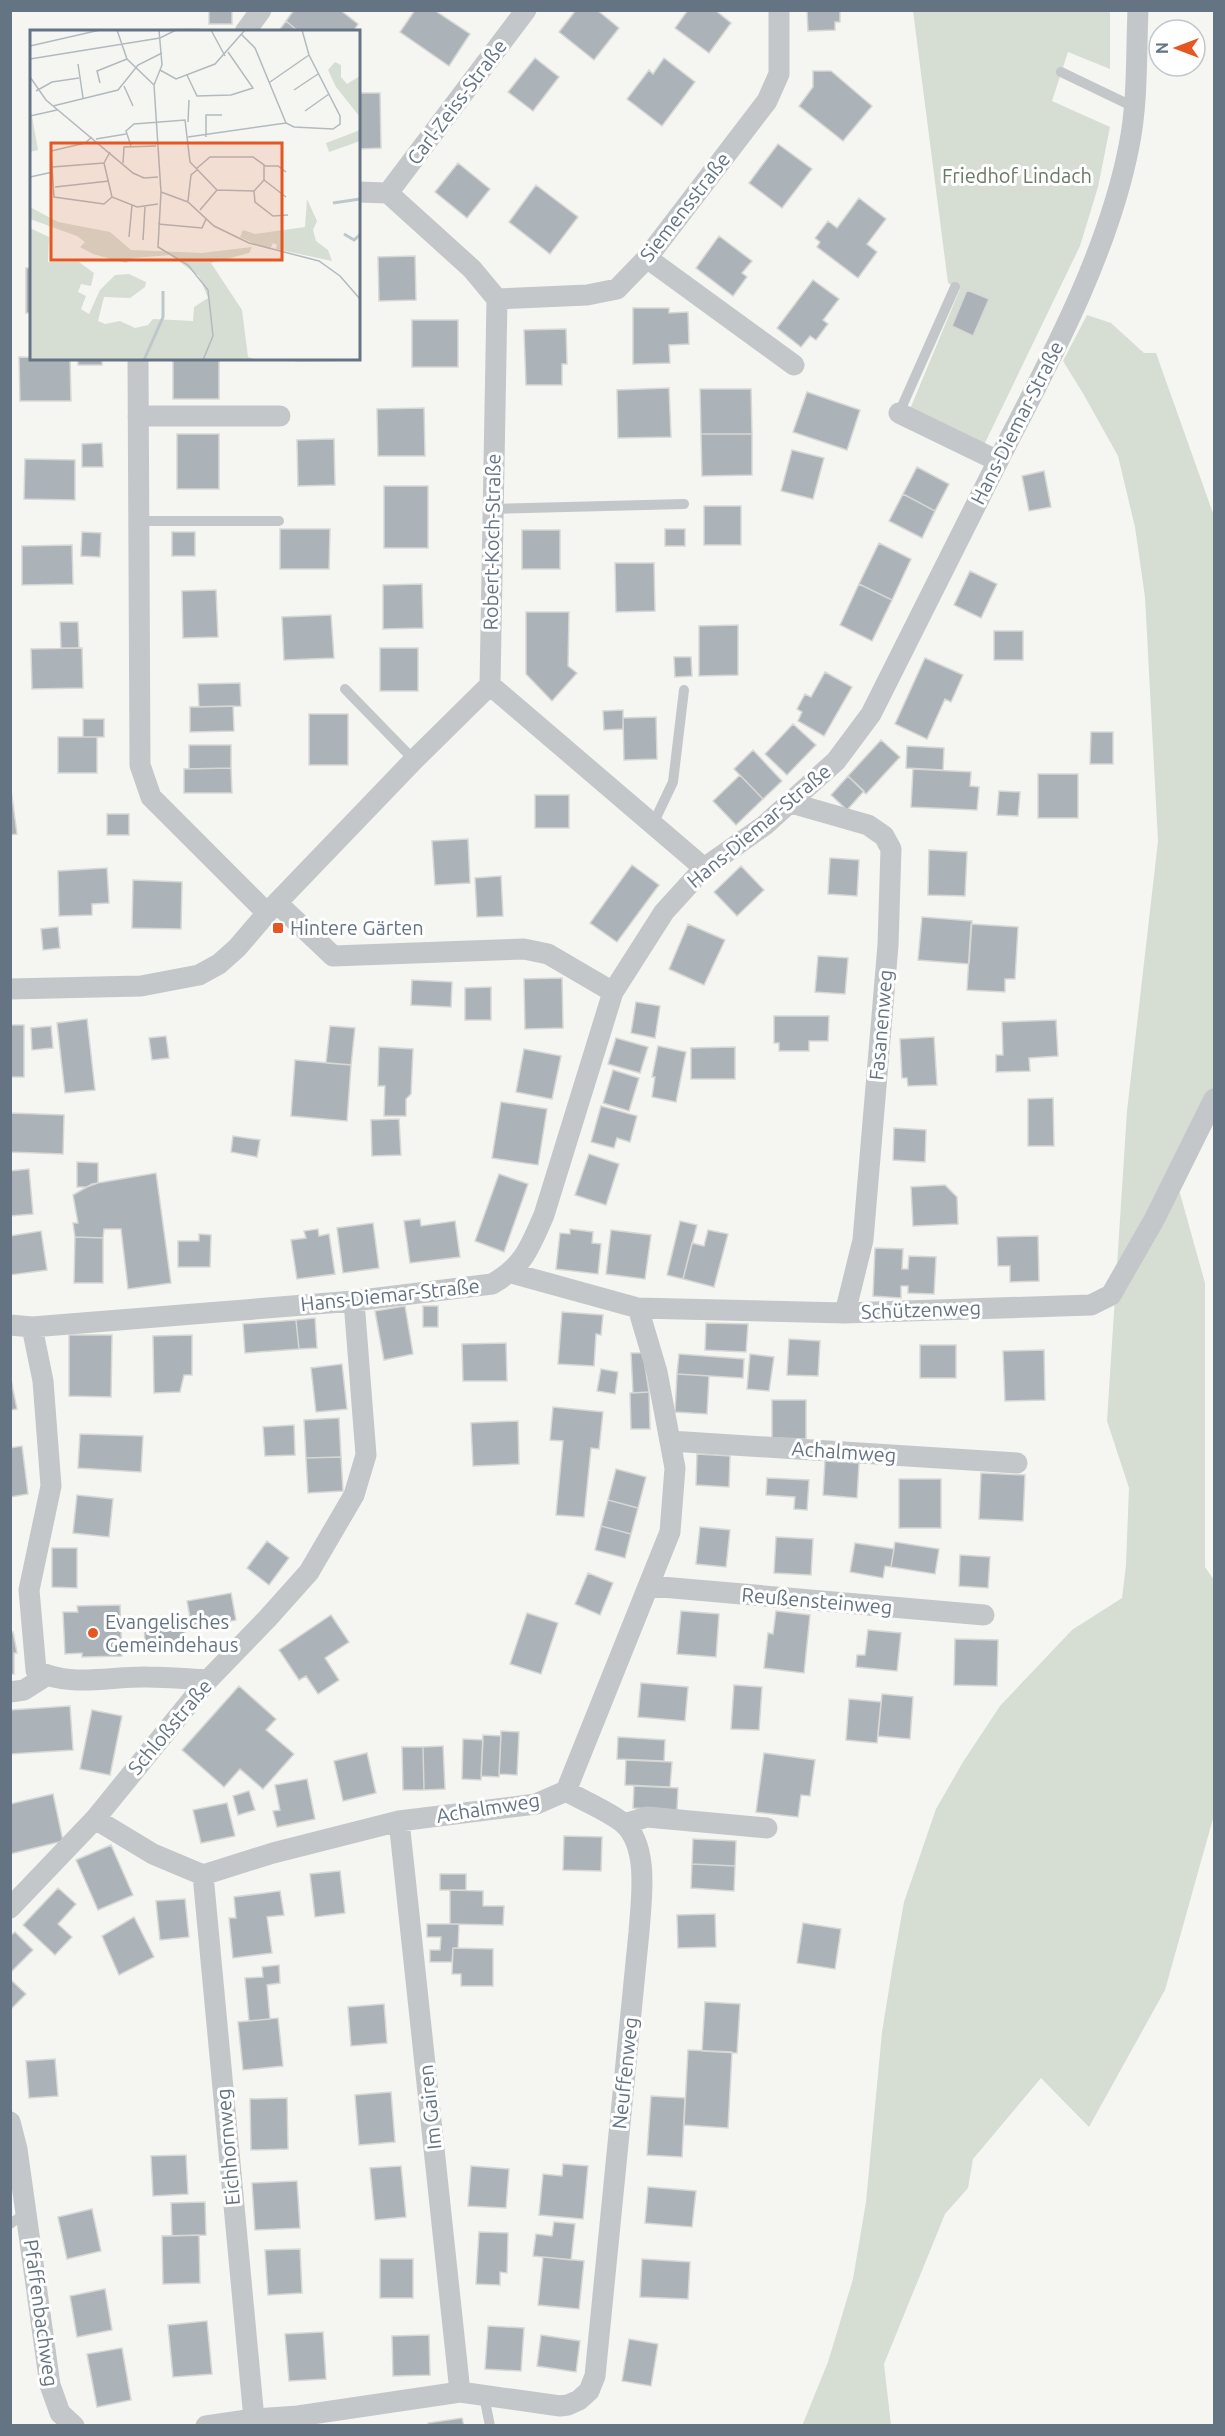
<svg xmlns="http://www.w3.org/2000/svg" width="1225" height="2436" font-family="Ubuntu,sans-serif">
	<rect width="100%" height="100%" fill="#f5f6f2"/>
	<!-- green -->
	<path fill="#d6ddd3" d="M913,11h197v58l-42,-17 -16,49 58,26 -12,60 -18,59 -98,203 -74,-35 52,-125 -12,-6z
		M1087,315l24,8 33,30h12l58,163v583l-38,80 29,104v284l9,13v235l-49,175 -76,137 -48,-49 -68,81 -5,29 -23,26 -61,150 7,61 -89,1 26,-64 25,-83 13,-77 16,-170 11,-68 11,-62 32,-93 27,-47 37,-56 72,-76 50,-32 4,-33 3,-77 -22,-67 20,-310 31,-270 -13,-244 -10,-70 -17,-71 -34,-61 -21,-34z"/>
	<!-- building -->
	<path fill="#abb2b8" stroke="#d7d7d4" stroke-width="1.5" d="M209,10h23v14h-23z
		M294,10h46l18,14 -5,8h-54l-13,-11z
		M415,10h19l36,24 -21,32 -49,-34z
		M576,10h21l22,18 -25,32 -35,-28z
		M688,10h27l16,13 -22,30 -34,-25z
		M807,10h33v12h-5v8l-27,1z
		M286,21l13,11h-21z
		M199,29v3h-44v-2z
		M535,58l24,19 -26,34 -25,-19z
		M664,58l31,24 -33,44 -35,-27 22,-29 4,4z
		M813,71h18l41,35 -29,35 -44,-35 14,-19z
		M358,93h22l1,55 -23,1z
		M778,144l34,25 -30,39 -33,-25z
		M458,163l32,26 -23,29 -32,-26z
		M536,185l42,32 -28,37 -41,-32z
		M859,198l27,21 -19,25 10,8 -19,26 -41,-31 3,-5 -5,-4 13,-17 9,7z
		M719,236l33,25 -10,12 5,4 -14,19 -37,-28z
		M415,256l1,44 -37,1 -1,-44z
		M26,268h6v45h-6z
		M813,280l26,19 -16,21 5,4 -12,16 -6,-4 -9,11 -24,-19z
		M967,290l22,9 -16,37 -21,-10z
		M633,308h36v5l19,-1 1,32 -20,1 1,18 -37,1z
		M412,320h46v47h-46z
		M566,329l1,35h-5v21h-36l-2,-55z
		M19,357l51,1 1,43h-51z
		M78,358h24v7h-24z
		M173,358h46v41h-46z
		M296,358h55v2l-55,1z
		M669,388l2,49 -53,1 -1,-48z
		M700,389h51l1,45h-51z
		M807,392l53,18 -13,40 -54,-18z
		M424,408l1,48h-47l-1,-47z
		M177,434h42v55h-42z
		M701,434h51v41l-50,1z
		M334,439l1,46 -37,1 -1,-46z
		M102,443l1,24h-21v-23z
		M792,450l32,8 -11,41 -32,-8z
		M25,459l50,1v40l-51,-1z
		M917,467l32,17 -14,27 -32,-17z
		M1044,471l7,36 -22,4 -7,-35z
		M384,486h44v62h-44z
		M903,494l32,17 -13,27 -33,-17z
		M704,506h37v39h-37z
		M280,529h50l-1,40h-49z
		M665,529h20v17h-20z
		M522,530h38v39h-38z
		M82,532l19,1 -1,24 -19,-1z
		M172,532h23v24h-23z
		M879,543l32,16 -19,41 -33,-16z
		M72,545l1,39 -51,1v-39z
		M615,563h39l1,48 -39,1z
		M970,571l27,13 -16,34 -27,-13z
		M422,584l1,44 -40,1v-44z
		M859,584l33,16 -20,41 -32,-16z
		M216,590l2,47 -35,1 -1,-47z
		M526,612h43l-1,54 9,7 -25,28 -26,-27z
		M331,615l3,43 -50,2 -2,-43z
		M60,622h18l1,26h-18z
		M738,625v50l-39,1v-50z
		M994,631h29v29h-29z
		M82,648l1,40 -51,1 -1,-40z
		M380,648h38v43h-38z
		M674,657h17l1,19 -17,1z
		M925,658l38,17 -12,27 -6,-3 -18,40 -32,-15z
		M825,672l27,15 -28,49 -26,-15 4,-9 -5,-3 8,-15 6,3z
		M240,683l1,23 -42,1 -1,-23z
		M233,706l1,25 -44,1v-25z
		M623,710v19l-19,1 -1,-19z
		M309,714h39v51h-39z
		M656,717l1,42 -33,1 -1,-42z
		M83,719h21v18h-21z
		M793,724l23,21 -29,30 -22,-21z
		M1091,732h22v32h-23z
		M58,737h39v36h-39z
		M881,740l19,17 -34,37 -18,-18z
		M189,745h42v23l-42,1z
		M907,746l37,2 -1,22 -37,-2z
		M753,750l29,31 -19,18 -29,-30z
		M231,768l1,25h-48v-24z
		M913,769l58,3 -1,14 9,1 -2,23 -66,-3z
		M1038,774h40v44h-40z
		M740,775l23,24 -27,26 -23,-24z
		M848,776l16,15 -17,19 -16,-15z
		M10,782l7,52 -7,1z
		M999,791l21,1 -2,24 -21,-1z
		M535,795h34v33h-34z
		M107,814h22v21h-22z
		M468,839l2,44 -35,2 -3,-44z
		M929,850l38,2 -2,44 -37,-1z
		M830,858l29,2 -2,36 -29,-2z
		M632,865l27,20 -42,57 -27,-19z
		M741,866l23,24 -27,26 -23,-24z
		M107,868l2,35 -17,1v11l-33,1 -1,-45z
		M501,876l2,40 -26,1 -2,-39z
		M133,880l49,2 -1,47 -49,-1z
		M922,917l50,4 -3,43 -51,-4z
		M688,924l37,16 -21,45 -35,-16z
		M971,924l47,3 -3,52h-10v13l-38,-2z
		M58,927l2,21 -17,2 -2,-21z
		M818,956l30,2 -3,36 -30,-2z
		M562,978l1,50 -38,1 -1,-50z
		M412,980l40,2 -1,25 -40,-2z
		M491,987v33h-26v-32z
		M636,1002l24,4 -5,32 -24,-5z
		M774,1016h55l-1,25h-19v10h-30v-8h-5z
		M87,1019l8,71 -30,3 -8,-70z
		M1056,1020l2,36 -29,2 1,13 -34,1v-17h7l-1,-33z
		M10,1025h14v52h-14z
		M51,1026l2,22 -21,2 -1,-22z
		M330,1026l25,2 -4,37 -25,-2z
		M166,1036l3,22 -17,2 -3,-22z
		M934,1037l3,48 -29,1 -1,-8h-5l-2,-39z
		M616,1038l32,9 -8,26 -32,-9z
		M658,1046l28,6 -10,50 -24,-5 3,-20h-3z
		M379,1047l34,2 -2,45 -5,5v17h-22l1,-30h-7z
		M735,1047v32h-44v-31z
		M524,1049l37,7 -9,43 -36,-7z
		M295,1060l56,5 -4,56 -56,-5z
		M613,1070l26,8 -10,33 -26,-8z
		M1053,1098l1,48h-26v-47z
		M501,1102l46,7 -9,56 -46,-7z
		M601,1106l36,10 -7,26 -13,-4 -3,10 -23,-6z
		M10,1113l54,2 -1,39 -53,-2z
		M399,1119l2,36 -29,1 -1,-36z
		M894,1128l32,2 -1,32 -32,-2z
		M233,1136l27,4 -3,17 -26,-5z
		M589,1154l30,10 -13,41 -31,-10z
		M77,1162l21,1v20l-11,4h-10z
		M29,1169l4,45 -23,2v-45z
		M156,1173l15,110 -43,6 -7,-60h-17l-1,9 -28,-1 -2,-14h5l-5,-28 19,-11z
		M499,1174l29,10 -24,68 -29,-11z
		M945,1185l12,12 1,27 -45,2 -2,-39z
		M420,1219l1,7 34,-5 5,36 -50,6 -6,-42z
		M680,1221l17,4 -14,54 -16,-4z
		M373,1223l6,45 -36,5 -6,-45z
		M318,1229l1,7 10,-2 6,40 -38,5 -6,-39 15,-2 -2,-7z
		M570,1229l23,3 -1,11 9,1 -3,30 -42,-5 4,-36 10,1z
		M611,1230l40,5 -6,44 -39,-5z
		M708,1230l20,4 -14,53 -31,-8 9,-36 12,3z
		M41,1231l6,39 -37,5v-39z
		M199,1234l12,1 -1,32h-32v-26h21z
		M1038,1236l1,45 -29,1v-16h-12l-1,-29z
		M75,1237l28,1v45h-29z
		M875,1248l28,1 -1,20h6l1,-13 27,1 -2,37 -26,-1v-7h-7v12l-28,-2z
		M405,1306l8,48 -29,6 -9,-49z
		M423,1306h15v21h-15z
		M562,1312l41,3 -2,20 -5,-1 -2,32 -36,-2z
		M315,1318l2,30 -18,1 -3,-29z
		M296,1320l3,29 -54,4 -2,-29z
		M706,1323l42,1 -2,28 -41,-2z
		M69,1335h43l-1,62 -42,-1z
		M192,1335v40h-8l-4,17 -26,1 -1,-57z
		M789,1339l31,2 -2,35 -31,-1z
		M506,1343l1,38h-44l-1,-37z
		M920,1345h36v33h-36z
		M1044,1350l1,50 -40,1 -2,-50z
		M631,1353h12l6,39 -16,1z
		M679,1354l65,5 -1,19 -66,-4z
		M750,1354l24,3 -5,34 -22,-2z
		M342,1364l5,45 -31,3 -5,-44z
		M601,1369l17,3 -3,22 -18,-3z
		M677,1374l32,2 -2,38 -32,-2z
		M10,1375l7,34 -7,1z
		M649,1392l1,37h-19l-1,-36z
		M772,1400h34v39l-34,-1z
		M553,1407l50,5 -4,37 -8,-1 -7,69 -28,-2 7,-74 -13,-1z
		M339,1418l2,39 -35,1 -2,-38z
		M518,1421l1,43 -46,2 -2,-43z
		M294,1425l1,30 -30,1 -2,-29z
		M80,1434l63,2 -2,36 -63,-4z
		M22,1446l6,48 -18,3v-49z
		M697,1454l33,2 -1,31 -33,-2z
		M341,1457l2,34 -35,2 -2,-35z
		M825,1461l34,2 -2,35 -34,-3z
		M616,1469l30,8 -8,31 -30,-8z
		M981,1473l44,2 -2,46 -44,-2z
		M767,1478l42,2 -2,30 -13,-1 1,-12 -29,-2z
		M899,1479h42v49h-42z
		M77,1495l36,4 -4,38 -36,-4z
		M608,1500l30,8 -7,26 -30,-8z
		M601,1526l30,8 -6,24 -30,-8z
		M700,1527l30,3 -4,37 -30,-3z
		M776,1537l37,2 -2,36 -37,-2z
		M267,1541l22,17 -20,27 -22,-17z
		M895,1542l44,7 -4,25 -44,-7z
		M855,1543l39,6 -3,18 -6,-1 -2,12 -33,-6z
		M52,1548h25v40l-25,-1z
		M960,1555l30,2 -2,31 -29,-2z
		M588,1573l25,10 -13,32 -25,-11z
		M231,1593l5,27 -44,9 -5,-28z
		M120,1605l2,51 -40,1v-4l-17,1 -2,-42h15l-1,-6z
		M681,1611l38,3 -3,43 -39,-3z
		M776,1611l34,4 -6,58 -40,-5 4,-35 5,1z
		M527,1613l31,10 -17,51 -31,-10z
		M331,1615l18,27 -24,16 14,22 -21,14 -12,-18 -7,4 -20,-30z
		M185,1618v24l-40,1 -1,-24z
		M868,1630l33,3 -4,38 -41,-4 1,-12h8z
		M13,1632l4,21h-3v21h-4v-41z
		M955,1639l43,1 -1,46 -43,-1z
		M641,1683l47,4 -3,34 -47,-4z
		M734,1685l28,2 -3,43 -28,-1z
		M239,1686l37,33 -10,11 28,24 -31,35 -23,-20 -16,18 -42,-37z
		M882,1694l31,3 -3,42 -32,-3z
		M849,1699l32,3 -4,41 -31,-3z
		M70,1706l3,44 -63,4v-44z
		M92,1710l30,6 -12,59 -30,-6z
		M501,1731l18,1 -2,43 -18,-1z
		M483,1735l18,1 -2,41 -18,-1z
		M618,1737l47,3 -1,21 -47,-2z
		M463,1739l20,1 -2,40 -19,-1z
		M443,1746l2,43 -21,1 -1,-43z
		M402,1747h21l1,43h-21z
		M367,1753l9,40 -33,8 -9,-40z
		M764,1753l51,7 -5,36 -9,-1 -3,22 -42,-5z
		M626,1760l46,2 -2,25 -45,-2z
		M307,1779l8,40 -38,8 -4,-16 7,-1 -5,-25z
		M634,1786l44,2 -1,22 -44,-2z
		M249,1791l6,19 -17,5 -5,-19z
		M53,1794l10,47 -53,13v-50z
		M227,1803l8,33 -34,7 -8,-33z
		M564,1836l38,1 -1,34 -38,-1z
		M693,1839l43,2 -1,25 -43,-2z
		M111,1845l22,50 -35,15 -22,-50z
		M692,1864l43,2 -1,25 -43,-3z
		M340,1871l5,42 -30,4 -5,-43z
		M440,1874h26v16h-26z
		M58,1888l18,16 -18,20 14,13 -17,18 -32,-30z
		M450,1890l33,1v15h21l-1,19 -53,-1z
		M280,1891l4,24 -17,2 5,36 -39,5 -4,-40h7l-2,-21z
		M185,1899l4,38 -29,3 -4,-39z
		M715,1914l1,33 -38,1 -1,-33z
		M134,1917l20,40 -35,18 -17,-39z
		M803,1923l38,6 -6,40 -38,-6z
		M427,1924h32l-1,24h-5l-1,14h-22v-12h10l1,-13h-14z
		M15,1932l18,18 -23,23v-37z
		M453,1948l40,1v37h-32v-12h-9z
		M279,1965l1,18 -13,2 3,34 -21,2 -4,-43 18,-1 -1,-10z
		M10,1979l16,15 -16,16z
		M705,2002l35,2 -3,49 -35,-2z
		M384,2004l3,39 -36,3 -3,-39z
		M278,2018l5,48 -40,4 -5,-48z
		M688,2050l44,2 -4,76 -44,-3z
		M55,2059l3,37 -29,2 -3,-37z
		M391,2092l4,50 -36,3 -4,-50z
		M651,2096l34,2 -3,59 -35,-2z
		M287,2098l1,51 -37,1 -1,-51z
		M186,2155l2,39 -35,2 -2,-40z
		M563,2164l25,2 -5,53 -44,-4 4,-41 19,2z
		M401,2166l5,51 -31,3 -5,-52z
		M471,2166l38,3 -3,39 -38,-2z
		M297,2181l3,47 -45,2 -3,-47z
		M648,2187l48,4 -4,36 -47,-4z
		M205,2202l1,33 -34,1 -1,-33z
		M92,2209l9,42 -34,8 -9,-42z
		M554,2222l21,2 -4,36 -38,-4 3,-22 16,2z
		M479,2232l29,1 -1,40 -7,-1v13l-24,-1z
		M199,2235l1,48 -37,1 -1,-48z
		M300,2249l2,44 -34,2 -3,-45z
		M543,2257l41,4 -5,48 -41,-4z
		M380,2259h33v39h-33z
		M642,2259l48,3 -2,37 -48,-2z
		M105,2289l7,41 -35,7 -7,-41z
		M207,2321l5,53 -39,3 -5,-52z
		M488,2326l36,2 -3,43 -36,-2z
		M323,2332l3,47 -37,2 -4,-47z
		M429,2335l1,40 -37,1 -1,-40z
		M541,2335l39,6 -4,31 -39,-6z
		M629,2339l29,5 -7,42 -29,-5z
		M122,2348l9,52 -34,7 -10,-53z
		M462,2418l2,8h-35l-1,-3z"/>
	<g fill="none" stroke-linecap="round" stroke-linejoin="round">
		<!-- service -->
		<path stroke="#c3c7ca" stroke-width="10" d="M1061,72l73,35
			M899,413l56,-126
			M493,509l191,-5
			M138,521h141
			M345,689l69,71
			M653,824l20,-42 11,-92
			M10,2224l17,-12
			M484,2396l6,30"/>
		<!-- minor -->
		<path stroke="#c3c7ca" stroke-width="21" d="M245,32l16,-22
			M358,192l30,1 84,76 25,30 -7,386
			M388,193l138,-183
			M647,258l147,107
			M497,299l90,-4 30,-6 30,-31 120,-157 12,-27v-64
			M138,358l2,407 11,32 116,116
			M899,413l99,48
			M138,416h142
			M490,685l214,183
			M791,803l77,22 16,11 7,13 -3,96 -25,295 -18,73
			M277,903l56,53 191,-7 24,5 65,38
			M10,989l131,-3 58,-11 20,-11 18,-16 30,-35 147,-153 76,-75
			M511,1273l127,35 207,5 246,-8 20,-10 43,-75 60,-121
			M10,1325l22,2 322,-26 138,-17c32,-18 38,-37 52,-69l69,-223 51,-80 40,-44 61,-43 71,-64 35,-47c43,-85 85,-170 128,-255 50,-97 109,-205 130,-313 9,-44 7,-91 9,-136
			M32,1327l11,54 8,105 -22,104 7,80c32,18 75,6 111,7 20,0 41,2 61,3
			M670,1441l347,22
			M650,1586l334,29
			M10,1692l14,-2 22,-14
			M95,1819l58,35 50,21 70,-22 126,-32 137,-17 30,-13 104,-259 5,-64 -18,-96 -19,-64
			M399,1821l61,571
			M624,1824l23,-7 120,11
			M203,1875l51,544
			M10,1908l85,-89 113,-139 59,-61 42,-47 45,-77 12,-40 -12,-154
			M10,2122l7,27 33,236 10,28 14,13
			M206,2426l48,-7 44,-3 162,-24 100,14 8,-1 11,-5 10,-9 6,-15 44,-444c2,-31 11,-86 -16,-109 -13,-11 -41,-23 -57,-32"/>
	</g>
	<!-- markers -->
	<g fill="#e65621" stroke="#fff" stroke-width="2">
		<rect x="272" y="922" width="12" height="12" rx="3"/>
		<circle cx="93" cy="1633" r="6"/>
	</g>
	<g text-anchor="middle" stroke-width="6" stroke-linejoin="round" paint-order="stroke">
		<!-- street labels -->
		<g font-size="20" fill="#647483" stroke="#fff">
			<text transform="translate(457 102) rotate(-53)" y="7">Carl-Zeiss-Straße</text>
			<text transform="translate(685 207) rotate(-52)" y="7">Siemensstraße</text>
			<text transform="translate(1017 423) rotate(-63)" y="7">Hans-Diemar-Straße</text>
			<text transform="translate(492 542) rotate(-89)" y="7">Robert-Koch-Straße</text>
			<text transform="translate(759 826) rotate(-40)" y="7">Hans-Diemar-Straße</text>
			<text transform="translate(881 1025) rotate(-85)" y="7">Fasanenweg</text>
			<text transform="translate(390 1295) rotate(-6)" y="7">Hans-Diemar-Straße</text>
			<text transform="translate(921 1310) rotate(-2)" y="7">Schützenweg</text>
			<text transform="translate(844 1452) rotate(4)" y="7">Achalmweg</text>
			<text transform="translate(817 1601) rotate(5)" y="7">Reußensteinweg</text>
			<text transform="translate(170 1727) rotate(-50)" y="7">Schloßstraße</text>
			<text transform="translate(488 1808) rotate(-9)" y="7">Achalmweg</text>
			<text transform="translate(625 2073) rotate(-84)" y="7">Neuffenweg</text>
			<text transform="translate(430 2107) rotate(-96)" y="7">Im Gairen</text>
			<text transform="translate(228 2147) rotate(-95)" y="7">Eichhornweg</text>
			<text transform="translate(41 2313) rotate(82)" y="7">Pfaffenbachweg</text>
		</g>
		<!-- park labels -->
		<g font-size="20" fill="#677a63" stroke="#fff">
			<text x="1017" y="183">Friedhof Lindach</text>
		</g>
		<!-- poi labels -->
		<g font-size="20" fill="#647483" stroke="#fff" text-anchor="start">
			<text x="290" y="935">Hintere Gärten</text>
			<text x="105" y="1629">Evangelisches<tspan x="105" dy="23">Gemeindehaus</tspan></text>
		</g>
	</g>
	<!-- overview -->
	<g transform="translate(30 30)">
		<rect width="330" height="330" fill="#f5f6f2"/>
		<path d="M305,32l6,3v12l6,7 13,-8v41l-24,-30 -8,-17zM0,75l8,45 -8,2zM330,100v11l-31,11 -3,-9zM277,169l10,22 -4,9 3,11 12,9 4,11 -56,-12 1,-4 -4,-2 -3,6 -11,-3 -19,-9 3,-7 12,4 50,-7zM0,177l28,15 52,10 21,18 71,3 50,-6 -3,6 -38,10 31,47 6,47 10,3h-228v-132l19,9 -1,25h31l15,11 -3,13 -10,-2 -3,8 8,4 -5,13 8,5 11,-24 15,-15 14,-1 17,8 -1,5 -15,11 -26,-1 -6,24 7,3 15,-3 15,7 13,-3 5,-6 40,2 1,-14 14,-9 -9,-22 -29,-21 -37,3 -7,5 -33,-9 -13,-7 5,-5 -8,-6 -47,-17z" fill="#d6ddd3"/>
		<path fill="none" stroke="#bdc7cc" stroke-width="3" d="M303,173l27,-4M314,204l10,6 6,-5M114,330l19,-43v-26"/>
		<path fill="none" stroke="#b2babf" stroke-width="1.5" d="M87,0l10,29 27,26M129,0l3,35 -8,20 7,107 -3,55 30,18 20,25 5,46 -10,24M181,0l14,26M211,4l14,14 31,75 8,4 39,2 7,-5v-8l-31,-61 -7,-25M0,16l70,-16M0,29l130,-21 16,-8M48,34l5,34M130,40l16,9 39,-15 30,-34M157,45l10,21 34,-1 22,-7 -25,-36M0,47l16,23 87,73 11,5 14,-1M240,52l39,-27M70,53l-3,-12 30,-12M94,56l9,20M264,60l24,-16M6,61l16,-9 27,-4M23,76l65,-16 20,-25 24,-12M275,81l24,-17M0,86l27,-6M158,92l1,-22M62,107l-7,6 -34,8 3,46 50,7 8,-7M158,107l98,-14M176,107v-22h16M66,109l30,-5M101,116l-5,-15 8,-7 51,-4 5,42 27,28M80,122l-6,11 8,34 25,10 21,-3M93,133l1,-16 32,-1M234,136h14l8,6M22,137l52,-4M166,139l14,-12h43l11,8v15l-10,11 -37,-1M0,147l23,-5M234,150l22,17M25,157l54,-6M224,161l1,11 18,14 15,-1M131,162l27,10 26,24 35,17 70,18 21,15 20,23M158,171l3,-26 6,-5M170,180l17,-20M128,194l44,4 4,-9M99,207l3,-32M113,210l2,-33"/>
		<path fill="#e65621" fill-opacity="0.15" stroke="#e65621" stroke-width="3" d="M21,113h231v117h-231z"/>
		<rect width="330" height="330" fill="none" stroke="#647483" stroke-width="3"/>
	</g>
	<!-- border -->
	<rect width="1225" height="2436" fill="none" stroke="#647483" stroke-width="24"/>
	<!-- north arrow -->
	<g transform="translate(1177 48) rotate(270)"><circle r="28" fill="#ffffff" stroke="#c1c7cd" stroke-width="1.5"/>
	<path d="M0-4.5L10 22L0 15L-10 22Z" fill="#e65621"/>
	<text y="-9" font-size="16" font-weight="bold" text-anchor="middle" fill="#647483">N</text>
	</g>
</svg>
